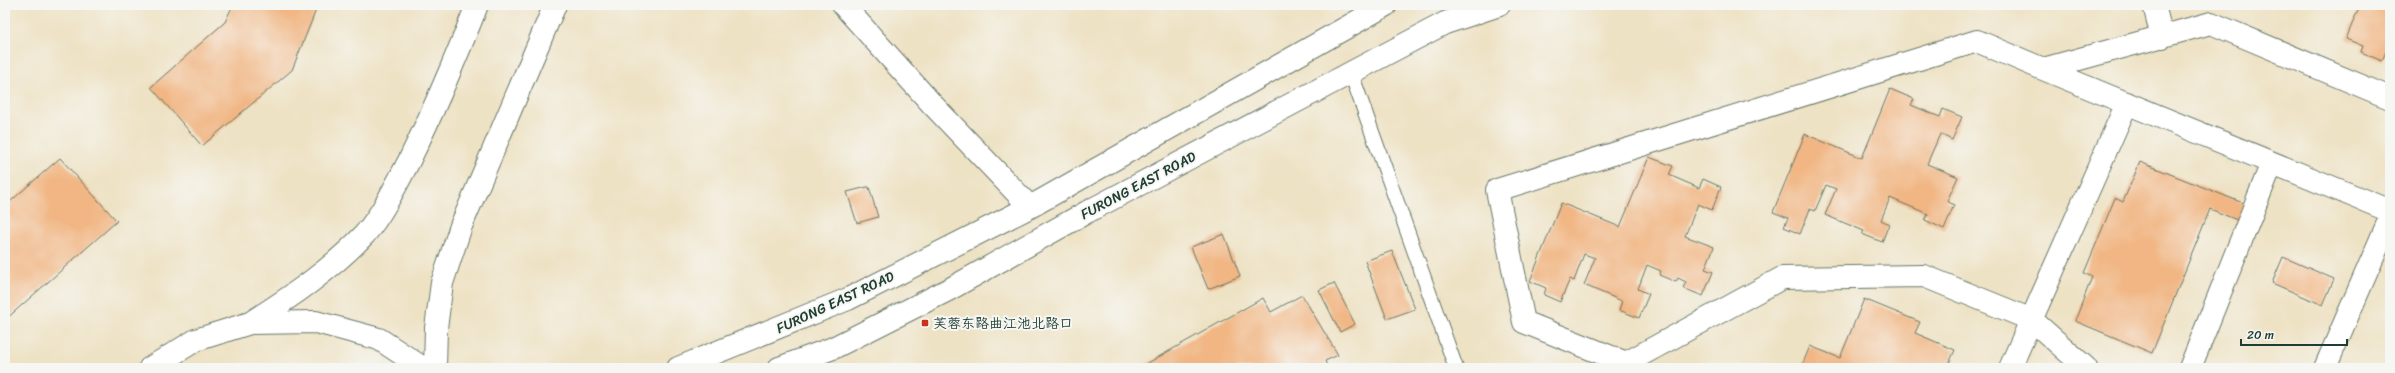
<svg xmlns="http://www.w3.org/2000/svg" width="2395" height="373" font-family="Sriracha,'LXGW WenKai TC',sans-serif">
	<rect width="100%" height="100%" fill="#f6f6f2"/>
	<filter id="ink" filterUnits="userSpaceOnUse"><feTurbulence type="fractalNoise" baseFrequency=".025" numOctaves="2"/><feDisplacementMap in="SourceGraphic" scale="8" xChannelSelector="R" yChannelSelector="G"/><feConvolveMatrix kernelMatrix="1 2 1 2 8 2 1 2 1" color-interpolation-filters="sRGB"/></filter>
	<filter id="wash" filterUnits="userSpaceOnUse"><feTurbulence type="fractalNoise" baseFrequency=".012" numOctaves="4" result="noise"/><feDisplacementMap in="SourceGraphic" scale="16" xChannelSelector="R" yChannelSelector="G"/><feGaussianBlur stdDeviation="0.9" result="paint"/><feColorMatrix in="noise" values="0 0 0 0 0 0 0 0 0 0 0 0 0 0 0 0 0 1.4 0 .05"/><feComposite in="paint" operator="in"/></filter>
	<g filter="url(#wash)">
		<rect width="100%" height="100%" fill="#eee2c4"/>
		<g id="blocks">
			<!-- building -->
			<path fill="#f1b683" d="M233,5h85l-26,65 -90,76 -51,-59 74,-65z
				M2360,5h30v37l-8,19 -21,-9 2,-6 -17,-7z
				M1890,89l24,10 -3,6 29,12 3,-8 19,8 -10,23 -12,-6 -13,30 31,13 -11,24 7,4 -10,24 -19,-9 3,-6 -38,-16 -9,22 8,4 -7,18 -20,-8 2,-3 -39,-16 11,-26 -10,-4 -11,26 -5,-2 -10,25 -16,-7 4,-9 -15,-6 32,-78 57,24z
				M1649,157l24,9 -4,9 30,13 4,-9 18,8 -9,23 -14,-6 -13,32 29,11 -9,22 8,3 -10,24 -20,-8 3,-6 -8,-4 -2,4 -17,-7 2,-4 -14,-6 -9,24 11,5 -10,24 -20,-8 3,-9 -38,-16 11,-27 -11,-4 -10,27 -4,-2 -10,23 -16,-7 2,-7 -16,-7 31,-78 59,24z
				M60,158l57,63 -112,99v-114z
				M2140,162l108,43 -6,17 -32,-13 -58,144 -77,-32 17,-44 -8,-4 31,-75 8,4z
				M867,187h2l9,30 -21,6 -10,-31z
				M1224,234l16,42 -32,13 -17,-42z
				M1392,251l23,58 -28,10 -22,-58z
				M2283,257l51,22 -11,26 -51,-22z
				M1334,283l21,41 -15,8 -21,-42z
				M1302,295l36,60 -13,6 3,7h-189l124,-70 8,14z
				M1864,299l56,23 -5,11 40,17 -8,18h-146l9,-22 30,12z"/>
		</g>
	</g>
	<g filter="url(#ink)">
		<use href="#blocks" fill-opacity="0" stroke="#677766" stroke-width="1"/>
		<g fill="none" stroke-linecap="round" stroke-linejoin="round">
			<defs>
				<path id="lane" d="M1351,73l105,295"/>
				<path id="street" d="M2154,5l8,32
					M2043,69l-66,-28 -480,149 27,132 102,41 156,-85 142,-2 108,44 54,48
					M2390,98l-179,-75 -168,46 347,142
					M2010,368l117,-265
					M2190,368l82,-205
					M2325,368l65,-150"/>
				<path id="secondary" d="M843,5l88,98 99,104
					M250,323c41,-26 82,-54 115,-89 18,-21 31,-49 44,-73 25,-51 47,-103 68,-156
					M150,368l46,-28 54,-17 66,-1 63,17 44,29
					M435,368l1,-40 6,-45 19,-57 94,-221
					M678,368l170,-69 182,-92 356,-202
					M779,368l54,-20 117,-59 137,-77 358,-189 54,-18"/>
			</defs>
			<!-- lane casing -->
			<use href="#lane" stroke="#677766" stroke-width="16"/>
			<!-- street casing -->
			<use href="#street" stroke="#677766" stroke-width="24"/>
			<!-- secondary casing -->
			<use href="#secondary" stroke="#677766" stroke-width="24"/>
			<!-- lane -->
			<use href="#lane" stroke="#fff" stroke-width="14"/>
			<!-- street -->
			<use href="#street" stroke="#fff" stroke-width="22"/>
			<!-- secondary -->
			<use href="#secondary" stroke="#fff" stroke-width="22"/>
		</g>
	</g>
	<!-- markers -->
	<rect fill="#c8321e" stroke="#f6f6f2" stroke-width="1.5" x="921" y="319" width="8" height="8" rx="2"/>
	<g text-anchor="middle" stroke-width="4" stroke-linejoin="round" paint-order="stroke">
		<!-- street labels -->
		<g font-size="14" fill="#1f3d34" stroke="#f6f6f2">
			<text transform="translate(1138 185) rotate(-28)" y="5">FURONG EAST ROAD</text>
			<text transform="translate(835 302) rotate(-25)" y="5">FURONG EAST ROAD</text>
		</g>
		<!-- poi labels -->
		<g font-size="14" fill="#1f3d34" stroke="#f6f6f2" text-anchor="start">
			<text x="933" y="328">芙蓉东路曲江池北路口</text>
		</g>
	</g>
	<!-- margin -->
	<rect width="2395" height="373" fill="none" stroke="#f6f6f2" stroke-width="20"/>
	<!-- scale -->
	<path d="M2241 339v6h106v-6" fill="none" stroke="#1f3d34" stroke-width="2"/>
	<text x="2247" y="339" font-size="12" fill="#1f3d34" stroke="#f6f6f2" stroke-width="3" paint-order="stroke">20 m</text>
</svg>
